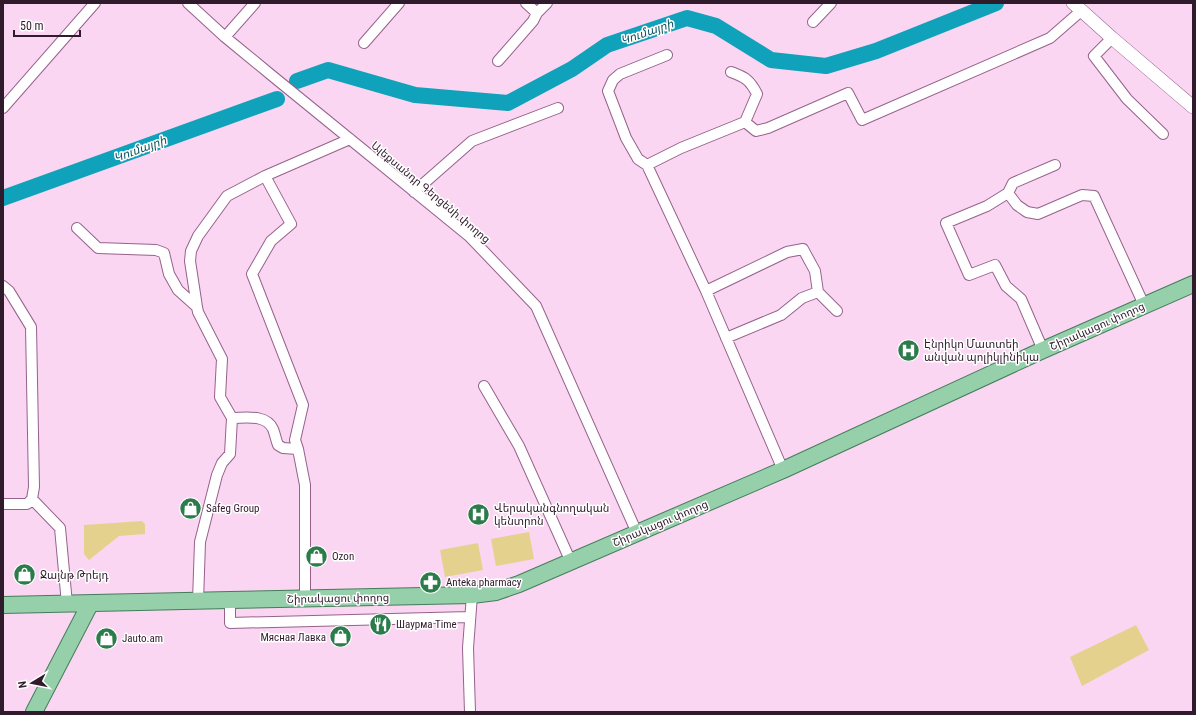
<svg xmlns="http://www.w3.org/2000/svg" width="1196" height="715" font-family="'Roboto Condensed','Noto Sans Armenian',sans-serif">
	<rect width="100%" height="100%" fill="#fad6f2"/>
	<!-- green -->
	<path fill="#e5d18e" d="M142,521l3,3v10l-26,2 -30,24 -5,-6v-29z
		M529,532l5,27 -38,7 -5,-27z
		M478,543l5,27 -38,7 -5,-27z
		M1136,625l13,25 -67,36 -12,-29z"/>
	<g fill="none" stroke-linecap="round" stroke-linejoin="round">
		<!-- river -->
		<path stroke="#10a2ba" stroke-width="16" d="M297,81l31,-11 87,25 93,8 64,-34 35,-24 80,-27 29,8 55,34 55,6 50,-15 120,-48
			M3,198l274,-99"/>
		<defs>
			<path id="minor" d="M188,3l37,34 45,37 199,162 67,70 101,227
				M526,3l11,10
				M813,22l18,-19
				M225,37l30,-34
				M1112,38l-18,18 33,43 36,35
				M364,43l35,-40
				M498,61l35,-40 4,-8 10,-10
				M731,72c14,5 19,8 26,22l-12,28
				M3,108l92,-105
				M647,165l-9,-6 -12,-21 -18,-47 5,-11 7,-6 47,-19
				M265,176l26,48 -20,17 -19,33 51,131 -8,35 3,9 7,36v114
				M414,192l58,-51 86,-33
				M1008,193l5,-10 42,-18
				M77,228l21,20 58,2 8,3 5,21 9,16 19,17
				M3,286l6,5 22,36 3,160 -2,12 -5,5h-24
				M706,291l81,-39 16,-3 12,22 3,21 19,19
				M726,338l55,-23 21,-17 16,-6
				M1043,350l-22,-51 -15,-13 -11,-21 -26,10 -23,-52 41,-17 21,-13 9,12 10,7 11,2 44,-19 12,1 50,109
				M484,386l35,60 52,116
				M232,418c14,0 34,-4 41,11 2,5 3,11 5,16l5,3 15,1
				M783,470l-77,-179 -59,-126 34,-17 64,-26 11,9 12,-3 80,-35 14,27 188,-82 31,-27
				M32,499l28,29 7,76
				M230,600v23l240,-6
				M198,601l2,-59 17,-67 5,-12 8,-9 2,-36 -12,-21 2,-38 -24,-47 -1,-5 -7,-46 1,-10 7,-15 29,-40 38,-20 85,-37
				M470,712l-2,-64 4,-53"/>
			<path id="tertiary" d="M1073,3l39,35 81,69"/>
			<path id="primary" d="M3,605l227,-5 242,-5 24,-3 23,-8 264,-114 260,-120 150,-66
				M34,712l56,-108"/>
		</defs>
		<!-- minor casing -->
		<use href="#minor" stroke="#95628b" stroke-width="12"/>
		<!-- tertiary casing -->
		<use href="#tertiary" stroke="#95628b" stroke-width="14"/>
		<!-- primary casing -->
		<use href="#primary" stroke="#447c5a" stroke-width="18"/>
		<!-- minor -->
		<use href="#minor" stroke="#fff" stroke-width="10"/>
		<!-- tertiary -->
		<use href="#tertiary" stroke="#fff" stroke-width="13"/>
		<!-- primary -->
		<use href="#primary" stroke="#95d0ab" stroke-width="16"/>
	</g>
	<!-- icons -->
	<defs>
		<symbol id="hospital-disc" viewBox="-11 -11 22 22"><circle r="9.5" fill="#2b7b4b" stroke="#fff"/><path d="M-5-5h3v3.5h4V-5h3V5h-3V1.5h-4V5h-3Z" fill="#fff"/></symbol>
		<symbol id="shop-disc" viewBox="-11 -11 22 22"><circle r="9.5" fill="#2b7b4b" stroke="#fff"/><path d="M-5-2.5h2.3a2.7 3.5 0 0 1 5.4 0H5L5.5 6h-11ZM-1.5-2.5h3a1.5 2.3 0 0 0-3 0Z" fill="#fff"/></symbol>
		<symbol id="pharmacy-disc" viewBox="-11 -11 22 22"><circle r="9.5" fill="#2b7b4b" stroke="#fff"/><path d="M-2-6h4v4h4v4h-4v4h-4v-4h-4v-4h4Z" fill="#fff"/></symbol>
		<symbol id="restaurant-disc" viewBox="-11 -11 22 22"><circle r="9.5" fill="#2b7b4b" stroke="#fff"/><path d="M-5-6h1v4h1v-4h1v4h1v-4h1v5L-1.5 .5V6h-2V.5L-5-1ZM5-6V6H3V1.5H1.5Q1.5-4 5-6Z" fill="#fff"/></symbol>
	</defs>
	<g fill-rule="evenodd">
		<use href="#hospital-disc" x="896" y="338" width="25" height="25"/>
		<use href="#shop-disc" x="178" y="496" width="25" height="25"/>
		<use href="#hospital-disc" x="466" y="502" width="25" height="25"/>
		<use href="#shop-disc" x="304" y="544" width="25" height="25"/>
		<use href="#shop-disc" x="12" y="562" width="25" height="25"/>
		<use href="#pharmacy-disc" x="418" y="570" width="25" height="25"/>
		<use href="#restaurant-disc" x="368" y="612" width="25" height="25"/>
		<use href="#shop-disc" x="328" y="624" width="25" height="25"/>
		<use href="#shop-disc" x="94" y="626" width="25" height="25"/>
	</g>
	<g text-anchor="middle" stroke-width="3" stroke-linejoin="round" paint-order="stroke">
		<!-- street labels -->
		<g font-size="11" fill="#301b2c" stroke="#fff">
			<text transform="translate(431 192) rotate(40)" y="4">Ալեքսանդր Գերցենի փողոց</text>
			<text transform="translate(1097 326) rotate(-24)" y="4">Շիրակացու փողոց</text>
			<text transform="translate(660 523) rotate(-23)" y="4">Շիրակացու փողոց</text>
			<text transform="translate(338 598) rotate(-1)" y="4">Շիրակացու փողոց</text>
		</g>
		<!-- poi labels -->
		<g font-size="11" fill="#301b2c" stroke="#fff" text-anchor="start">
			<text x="924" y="348">Էնրիկո Մատտեի<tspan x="924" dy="13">անվան պոլիկլինիկա</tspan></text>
			<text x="206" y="512">Safeg Group</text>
			<text x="494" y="512">Վերականգնողական<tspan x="494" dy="13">կենտրոն</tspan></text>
			<text x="332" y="560">Ozon</text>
			<text x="40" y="579">Ջայնթ Թրեյդ</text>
			<text x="446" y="586">Anteka pharmacy</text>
			<text x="396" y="628">Шаурма Time</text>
			<text x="326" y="641" text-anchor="end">Мясная Лавка</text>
			<text x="122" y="642">Jauto.am</text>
		</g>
		<!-- water labels -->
		<g font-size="12" font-style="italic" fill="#0d5562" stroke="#fff">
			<text transform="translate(647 32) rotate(-19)" y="4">Կումայրի</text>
			<text transform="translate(140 149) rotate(-20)" y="4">Կումայրի</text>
		</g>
	</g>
	<!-- border -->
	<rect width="1196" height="715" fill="none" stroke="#301b2c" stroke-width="8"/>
	<!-- north arrow -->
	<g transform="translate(32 683) rotate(260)" stroke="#ffffff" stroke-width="3" paint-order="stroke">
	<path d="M0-3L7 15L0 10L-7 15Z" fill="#301b2c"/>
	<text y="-6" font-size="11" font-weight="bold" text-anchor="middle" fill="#301b2c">N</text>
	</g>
	<!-- scale -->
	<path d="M14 30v6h66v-6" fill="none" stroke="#301b2c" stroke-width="2"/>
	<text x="20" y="30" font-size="12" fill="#301b2c" stroke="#ffffff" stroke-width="3" paint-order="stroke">50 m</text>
</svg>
